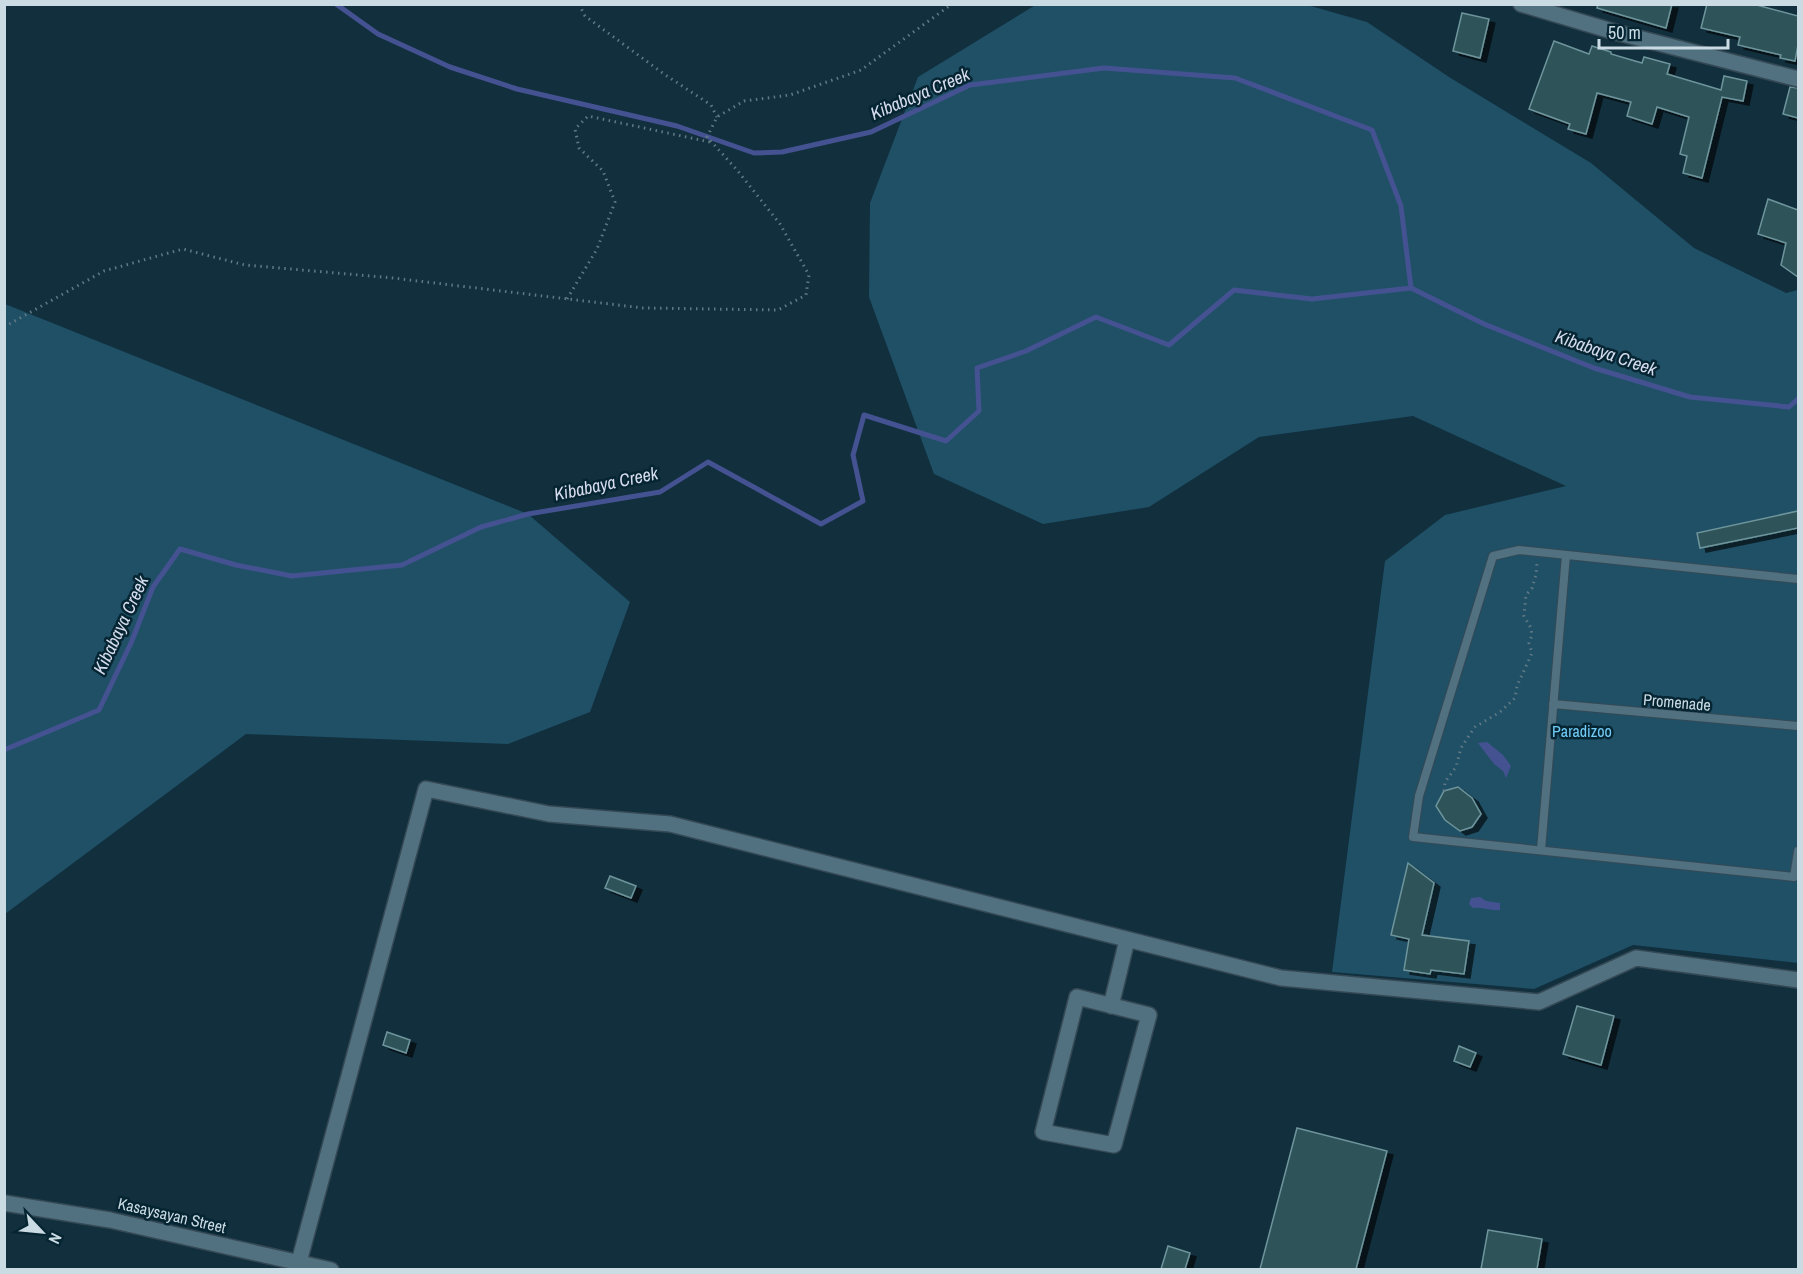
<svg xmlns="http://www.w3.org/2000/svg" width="1803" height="1274" font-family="'Archivo Narrow',sans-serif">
	<defs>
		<filter id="shadow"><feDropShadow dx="6" dy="4" stdDeviation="0" flood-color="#0009"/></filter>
	</defs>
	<rect width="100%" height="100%" fill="#112f3d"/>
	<!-- green -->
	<path fill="#1f5066" d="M1037,4l270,1 60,17 82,55 142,86 103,85 92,45 12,-3v673l-165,-18 -99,44 -202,-17 53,-411 60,-46 121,-29 -153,-70 -154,21 -110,70 -106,17 -109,-50 -65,-177 1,-94 48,-126z
		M5,304l523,210 102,88 -40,110 -82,32 -262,-10 -241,180z"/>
	<!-- water -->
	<path fill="#445291" d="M1487,742l16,13 8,11 -5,12 -3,-7 -9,-7 -16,-21z
		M1480,897l6,4 14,2v7c-9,1 -18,-3 -27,-2l-4,-4 2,-6z"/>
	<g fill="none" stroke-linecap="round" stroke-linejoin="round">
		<!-- stream -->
		<path stroke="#445291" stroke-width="5" d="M336,4l42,30 72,33 67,22 160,37 77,27 28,-1 89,-20 99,-47 134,-17 131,10 137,52 29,76 10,82
			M4,750l95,-40 32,-67 22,-56 27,-38 56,16 56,11 110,-11 79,-38 47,-13 132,-22 48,-30 113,62 42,-23 -10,-46 11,-40 82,26 33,-30 -2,-43 49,-17 70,-34 73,28 65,-55 78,9 99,-11 73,36 110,44 96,29 99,10 9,-8"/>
	</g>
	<!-- building -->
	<path fill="#2e5359" stroke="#6e959c" stroke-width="1.5" filter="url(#shadow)" d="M1598,4h74l-6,24 -69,-20z
		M1707,4h46l45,12v29l-3,16 -15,-3 1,-3 -43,-10 2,-8 -39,-9z
		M1462,13l27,6 -9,39 -27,-7z
		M1554,41l35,13 3,-8 19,6v2l31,9 2,-6 26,7 -3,10 54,16 3,-14 23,5 -4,20 -21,-4 -20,81 -19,-5 4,-17 -7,-2 9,-37 -32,-10 -5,17 -25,-8 4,-14 -34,-9 -11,41 -18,-5 2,-5 -41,-15z
		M1790,87l8,1v30l-15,-4z
		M1768,199l30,11v67l-17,-12 5,-22 -28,-9z
		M1798,511v17l-98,20 -3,-15z
		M1458,787l14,11 9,16 -9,13 -12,4 -15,-11 -9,-14 8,-15z
		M1408,863l26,20 -12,52 47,6 -5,33 -33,-4 -1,4 -26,-4 5,-31 -18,-4z
		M610,876l26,10 -5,12 -26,-10z
		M1577,1006l37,10 -13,49 -38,-11z
		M387,1032l23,8 -4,13 -23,-8z
		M1459,1046l17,7 -6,14 -16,-6z
		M1297,1128l90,23 -31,118h-96z
		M1488,1230l54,9 -5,30h-56z
		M1168,1246l22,7 -5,16h-24z"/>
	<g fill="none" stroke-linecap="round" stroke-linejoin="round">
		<defs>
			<path id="service" d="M1798,579l-279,-29 -26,6 -74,240 -6,41 381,40 4,-26
				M1553,704l245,22
				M1541,850l25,-295"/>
			<path id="minor" d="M1521,4l94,28 183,47
				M1077,997l72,18 -35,130 -71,-13z
				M1111,1006l16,-66
				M4,1203l106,17 221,50
				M299,1262l127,-473 123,25 121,10 611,154 258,24 97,-44 162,22"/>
		</defs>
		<!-- service casing -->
		<use href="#service" stroke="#354955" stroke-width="10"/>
		<!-- minor casing -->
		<use href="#minor" stroke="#354955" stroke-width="18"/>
		<!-- path -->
		<path stroke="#617985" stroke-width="3" stroke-dasharray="1.5 4.5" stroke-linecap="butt" d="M579,4l6,12 79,58 47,31 6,12
			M567,299l30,-50 18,-47 -12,-31 -24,-23 -4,-19 13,-13 122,26
			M4,327l100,-56 79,-22 62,16 148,13 250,30 135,2 28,-15 3,-20 -29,-51 -43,-54 -30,-33 10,-20 27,-16 46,-6 71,-25 91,-66
			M1444,791l1,-9 11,-15 5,-19 9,-14 5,-7 25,-15 15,-14 2,-12 15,-33 -3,-10 3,-8 -1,-7 -7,-12 2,-21 6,-7 4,-13 1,-12"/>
		<!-- service -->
		<use href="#service" stroke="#517080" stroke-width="8"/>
		<!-- minor -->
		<use href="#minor" stroke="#517080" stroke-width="15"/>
	</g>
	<g text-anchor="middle" stroke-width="5" stroke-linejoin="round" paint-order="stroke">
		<!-- street labels -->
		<g font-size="16" fill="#cadbe4" stroke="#062532">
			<text transform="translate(1677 702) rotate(5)" y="6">Promenade</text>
			<text transform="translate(172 1215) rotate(13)" y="6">Kasaysayan Street</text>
		</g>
		<!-- park labels -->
		<g font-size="16" fill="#72cdf9" stroke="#062532">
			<text x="1582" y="737">Paradizoo</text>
		</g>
		<!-- water labels -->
		<g font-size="18" font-style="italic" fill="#d6dcef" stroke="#062532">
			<text transform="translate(920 94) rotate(-23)" y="6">Kibabaya Creek</text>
			<text transform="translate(1606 353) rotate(19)" y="6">Kibabaya Creek</text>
			<text transform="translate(606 484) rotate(-12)" y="6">Kibabaya Creek</text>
			<text transform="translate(121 625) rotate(-65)" y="6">Kibabaya Creek</text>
		</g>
	</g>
	<!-- border -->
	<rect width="1803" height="1274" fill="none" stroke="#cadbe4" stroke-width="12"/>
	<!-- north arrow -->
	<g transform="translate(42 1232) rotate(116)" stroke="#062532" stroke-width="4.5" paint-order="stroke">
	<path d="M0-4.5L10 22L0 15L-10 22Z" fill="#cadbe4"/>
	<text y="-9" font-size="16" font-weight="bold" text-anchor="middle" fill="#cadbe4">N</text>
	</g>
	<!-- scale -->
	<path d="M1599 39v9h129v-9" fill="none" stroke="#cadbe4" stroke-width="3"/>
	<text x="1608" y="39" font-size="18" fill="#cadbe4" stroke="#062532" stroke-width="4.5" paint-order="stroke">50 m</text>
</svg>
